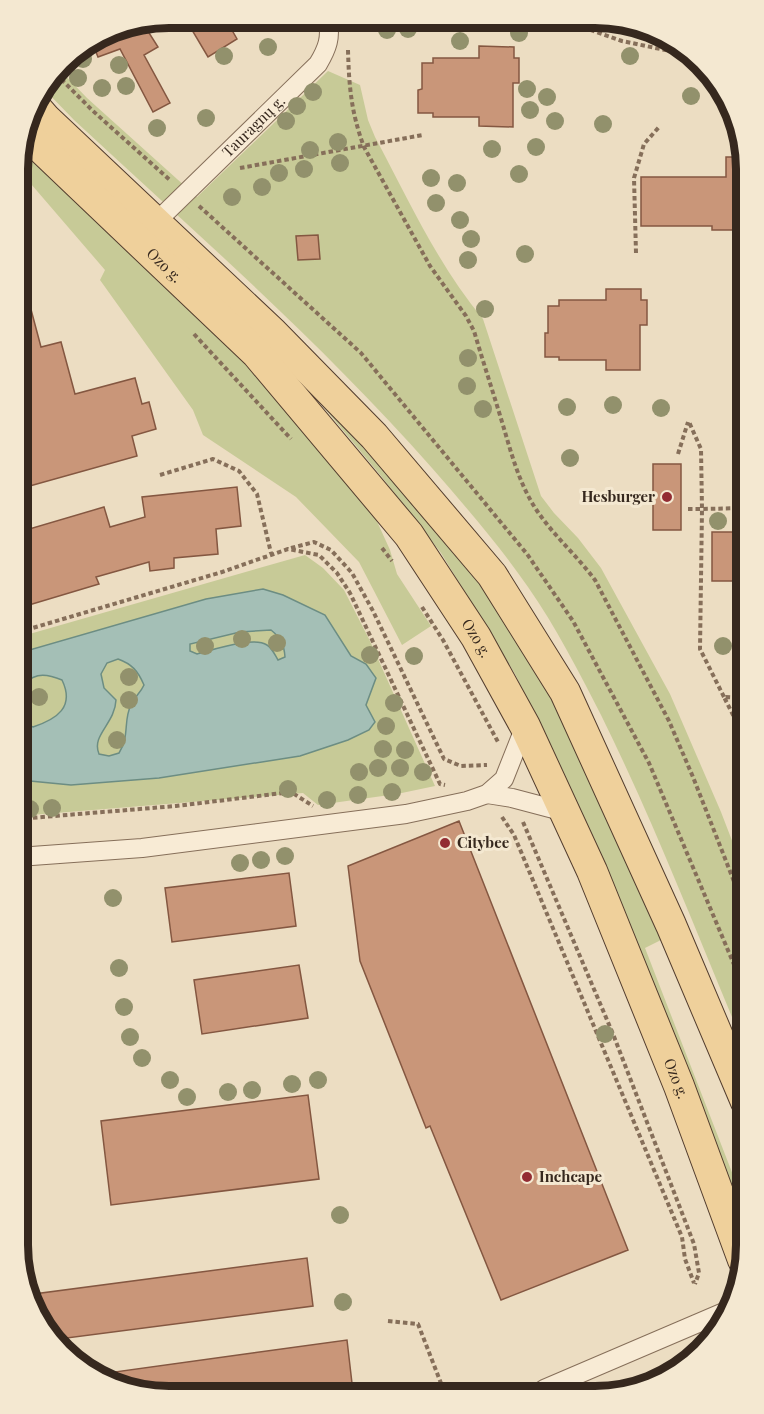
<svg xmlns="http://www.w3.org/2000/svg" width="764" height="1414" font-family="'Playfair Display',serif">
	<rect width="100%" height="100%" fill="#ecddc2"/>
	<!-- green -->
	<path fill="#c7ca97" d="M59,69l28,29 110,99 131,-126 32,14 8,35 7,17c33,62 63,128 108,182l58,177 13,17 24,25 23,30 69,126 51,118 25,65v136l-14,4c-42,-101 -82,-203 -131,-302 -22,-43 -45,-88 -73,-128 -29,-42 -63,-81 -96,-119 -110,-125 -236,-235 -358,-348l-30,-31z
		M20,148l192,180 87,94 71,84 20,44 7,24 34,52 -29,19 -43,-83 -63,-65 -93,-62 -10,-25 -93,-130 5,-10 -86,-100z
		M323,399l155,177 74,117 111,246 -18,9 88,227 13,-5v54l-107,-275 -61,-145 -63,-130 -74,-121 -60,-77 -60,-72z
		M305,555l18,13 21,22 25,49 66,147 -38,8 -79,11 -15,-12 -284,23v-179z"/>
	<!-- water -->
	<path fill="#a4bfb6" stroke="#6c8d83" stroke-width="1.5" fill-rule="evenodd" d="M263,589l20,6 42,20 26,41 15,8 10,14 -10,27 9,17 -6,8 -21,10 -48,16 -141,22 -88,7 -41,-4 -11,-8v-55l2,4 12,5c24,-8 42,-20 29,-47 -19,-8 -31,-7 -43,11v-38l187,-54zM271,630c10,8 13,14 14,27l-7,3c-3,-5 -6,-12 -11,-15 -14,-9 -54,5 -70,9l-7,-3v-7l50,-12zM118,659c14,5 20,12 26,26 -4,9 -10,12 -13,20 -8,15 -1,31 -12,48l-10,3 -10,-2c-8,-19 16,-30 17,-54l-12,-12 -3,-14 6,-11z"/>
	<!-- building -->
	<path fill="#c99679" stroke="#845741" stroke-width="1.5" d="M211,18h14l12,21 -29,18 -16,-27z
		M144,25l14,22 -14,8 26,48 -17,9 -33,-63 -22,8 -6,-15 20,-13 12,-2 5,8z
		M479,46l35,1v11h5v25h-6v44l-34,-1v-9h-46v-4h-15v-23l4,-1v-26h11v-5h46z
		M726,157h18l2,13v60h-34v-4h-71v-49h85z
		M318,235l2,24 -22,1 -2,-24z
		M25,287l16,60 20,-5 14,52 60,-16 7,26 7,-2 7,27 -24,7 5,20 -118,33v-201z
		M606,289h35v11h6v25h-7v45h-34v-10h-47v-3h-14v-24h3v-27h11v-6h47z
		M653,464h28v66h-28z
		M237,487l4,39 -25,3 2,25 -44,4v10l-24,3 -1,-9 -53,15 3,7 -80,24v-76l85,-25 6,20 35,-10 -3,-20z
		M712,532h34v49h-34z
		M459,821l169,429 -127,50 -71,-174 -4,2 -66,-167 -12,-95z
		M289,873l7,53 -124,16 -7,-54z
		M299,965l9,53 -106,16 -8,-54z
		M308,1095l11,84 -208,26 -10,-84z
		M307,1258l6,48 -254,33 -24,-33 -1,-12z
		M347,1340l6,52 -203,3 -50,-21z"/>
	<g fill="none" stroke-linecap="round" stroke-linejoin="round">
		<defs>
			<g id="street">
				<path id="s1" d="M155,223l163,-159c9,-15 14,-27 9,-45"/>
				<path d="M487,794l25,4 53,14"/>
				<path d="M18,857l124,-9 264,-34 61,-13 20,-7 17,-15 21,-53"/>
				<path d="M544,1389l180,-77"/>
			</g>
			<g id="primary">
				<path d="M33,104l13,15 227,214 101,103 118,139 73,117 106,233 75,177"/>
				<path id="s2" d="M25,133l232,221 152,181 67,102 49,89 67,145 87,215 64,174"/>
			</g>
		</defs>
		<!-- street casing -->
		<use href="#street" stroke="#866f5a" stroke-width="20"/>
		<!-- primary casing -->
		<use href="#primary" stroke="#533d2e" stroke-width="32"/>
		<!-- path -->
		<path stroke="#866f5a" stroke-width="4" stroke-dasharray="4.5 3" stroke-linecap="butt" d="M562,20l60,21 72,15
			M542,26l7,-6
			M348,50c1,36 3,62 16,97l66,119 36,50 8,15c10,34 21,67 31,101 7,24 14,48 26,69 17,30 44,52 64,79l74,141 24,56 53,135
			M56,74l37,37 78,70
			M240,168l183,-33
			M199,206l162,147 166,201 46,67 76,142 97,230
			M636,253l-2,-75 10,-34 15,-17
			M194,334l97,105
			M678,454l10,-32
			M160,475l53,-16 26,12 18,23 14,59
			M688,509h14l-1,-60 -12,-27
			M291,548l23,-6 17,8 21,23 21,38 71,148 17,7 26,-1
			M382,548l10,13
			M422,607l21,33 55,102
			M19,632l203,-60 66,-23 31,6 18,18 13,20 90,191 5,1
			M724,697l-24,-48 2,-140 44,-1
			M502,817l12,18 168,402 3,22 9,24
			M18,819l158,-13 115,-14 22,14
			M523,822l90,212 81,210 5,29 -4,11
			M739,839l7,12
			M737,887l3,-74 -2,-88 -14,-28 22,1
			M388,1321l30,3 26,67"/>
		<!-- street -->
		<use href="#street" stroke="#f8ebd5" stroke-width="18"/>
		<!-- primary -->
		<use href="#primary" stroke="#efd09b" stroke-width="30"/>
	</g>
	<!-- trees -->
	<g fill="#92916c">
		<circle cx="408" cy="29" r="9"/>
		<circle cx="387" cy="30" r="9"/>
		<circle cx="519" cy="33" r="9"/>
		<circle cx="460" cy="41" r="9"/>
		<circle cx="268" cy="47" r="9"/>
		<circle cx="224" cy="56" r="9"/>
		<circle cx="630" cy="56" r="9"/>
		<circle cx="83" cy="59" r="9"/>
		<circle cx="119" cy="65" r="9"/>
		<circle cx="78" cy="78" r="9"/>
		<circle cx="126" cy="86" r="9"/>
		<circle cx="102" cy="88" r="9"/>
		<circle cx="527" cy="89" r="9"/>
		<circle cx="313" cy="92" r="9"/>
		<circle cx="691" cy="96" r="9"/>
		<circle cx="547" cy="97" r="9"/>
		<circle cx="297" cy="106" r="9"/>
		<circle cx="530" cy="110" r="9"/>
		<circle cx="206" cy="118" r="9"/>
		<circle cx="286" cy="121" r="9"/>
		<circle cx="555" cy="121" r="9"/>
		<circle cx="603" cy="124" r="9"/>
		<circle cx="157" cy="128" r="9"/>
		<circle cx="338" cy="142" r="9"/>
		<circle cx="536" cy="147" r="9"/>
		<circle cx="492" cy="149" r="9"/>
		<circle cx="310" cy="150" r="9"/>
		<circle cx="340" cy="163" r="9"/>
		<circle cx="304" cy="169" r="9"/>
		<circle cx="279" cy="173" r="9"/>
		<circle cx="519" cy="174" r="9"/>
		<circle cx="431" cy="178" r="9"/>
		<circle cx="457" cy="183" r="9"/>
		<circle cx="262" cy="187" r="9"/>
		<circle cx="232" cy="197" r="9"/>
		<circle cx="436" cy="203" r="9"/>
		<circle cx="460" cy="220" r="9"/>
		<circle cx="471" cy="239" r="9"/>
		<circle cx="525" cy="254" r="9"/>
		<circle cx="468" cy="260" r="9"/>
		<circle cx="485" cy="309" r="9"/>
		<circle cx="468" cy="358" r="9"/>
		<circle cx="467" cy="386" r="9"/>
		<circle cx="613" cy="405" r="9"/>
		<circle cx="567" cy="407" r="9"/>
		<circle cx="661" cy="408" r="9"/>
		<circle cx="483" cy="409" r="9"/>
		<circle cx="570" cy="458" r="9"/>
		<circle cx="718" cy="521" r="9"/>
		<circle cx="242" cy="639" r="9"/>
		<circle cx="277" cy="643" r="9"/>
		<circle cx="205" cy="646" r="9"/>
		<circle cx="723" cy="646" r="9"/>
		<circle cx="370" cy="655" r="9"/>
		<circle cx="414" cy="656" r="9"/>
		<circle cx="129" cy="677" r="9"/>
		<circle cx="39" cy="697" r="9"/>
		<circle cx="129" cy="700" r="9"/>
		<circle cx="394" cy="703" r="9"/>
		<circle cx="386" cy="726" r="9"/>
		<circle cx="117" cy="740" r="9"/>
		<circle cx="383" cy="749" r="9"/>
		<circle cx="405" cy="750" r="9"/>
		<circle cx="378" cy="768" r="9"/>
		<circle cx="400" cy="768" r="9"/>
		<circle cx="359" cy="772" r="9"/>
		<circle cx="423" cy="772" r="9"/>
		<circle cx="288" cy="789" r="9"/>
		<circle cx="392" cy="792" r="9"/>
		<circle cx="358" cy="795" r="9"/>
		<circle cx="327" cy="800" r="9"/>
		<circle cx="52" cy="808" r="9"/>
		<circle cx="30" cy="809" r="9"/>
		<circle cx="285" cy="856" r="9"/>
		<circle cx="261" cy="860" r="9"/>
		<circle cx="240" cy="863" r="9"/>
		<circle cx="113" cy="898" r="9"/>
		<circle cx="119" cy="968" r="9"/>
		<circle cx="124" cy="1007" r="9"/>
		<circle cx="605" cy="1034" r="9"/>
		<circle cx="130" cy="1037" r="9"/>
		<circle cx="142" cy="1058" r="9"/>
		<circle cx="170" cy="1080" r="9"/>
		<circle cx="318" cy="1080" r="9"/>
		<circle cx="292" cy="1084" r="9"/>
		<circle cx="252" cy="1090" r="9"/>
		<circle cx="228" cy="1092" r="9"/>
		<circle cx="187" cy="1097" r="9"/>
		<circle cx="340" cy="1215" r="9"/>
		<circle cx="343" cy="1302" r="9"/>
	</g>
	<!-- markers -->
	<g fill="#932c33" stroke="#f4e8d1" stroke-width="2">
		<circle cx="667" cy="497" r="6"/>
		<circle cx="445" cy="843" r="6"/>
		<circle cx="527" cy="1177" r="6"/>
	</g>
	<g text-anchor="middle" stroke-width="6" stroke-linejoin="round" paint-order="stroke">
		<!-- street labels -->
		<g font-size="15" fill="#36281e" stroke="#f4e8d1">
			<text dy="5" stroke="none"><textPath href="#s1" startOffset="138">Tauragnų g.</textPath></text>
			<text dy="5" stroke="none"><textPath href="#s2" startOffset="192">Ozo g.</textPath></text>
			<text dy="5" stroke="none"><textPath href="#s2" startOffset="680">Ozo g.</textPath></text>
			<text dy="5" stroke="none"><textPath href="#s2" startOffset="1164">Ozo g.</textPath></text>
		</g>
		<!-- poi labels -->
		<g font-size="15" font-weight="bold" fill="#36281e" stroke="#f4e8d1" text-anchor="start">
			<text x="655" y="502" text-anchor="end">Hesburger</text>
			<text x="457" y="848">Citybee</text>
			<text x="539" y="1182">Inchcape</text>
		</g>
	</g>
	<!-- crop -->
	<path d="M0 0H764V1414H0ZM169 28H595A141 141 0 0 1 736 169V1245A141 141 0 0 1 595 1386H169A141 141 0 0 1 28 1245V169A141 141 0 0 1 169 28Z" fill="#f4e8d1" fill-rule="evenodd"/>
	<path fill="none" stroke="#36281e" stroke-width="8" d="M169 28H595A141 141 0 0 1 736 169V1245A141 141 0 0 1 595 1386H169A141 141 0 0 1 28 1245V169A141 141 0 0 1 169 28Z"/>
</svg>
